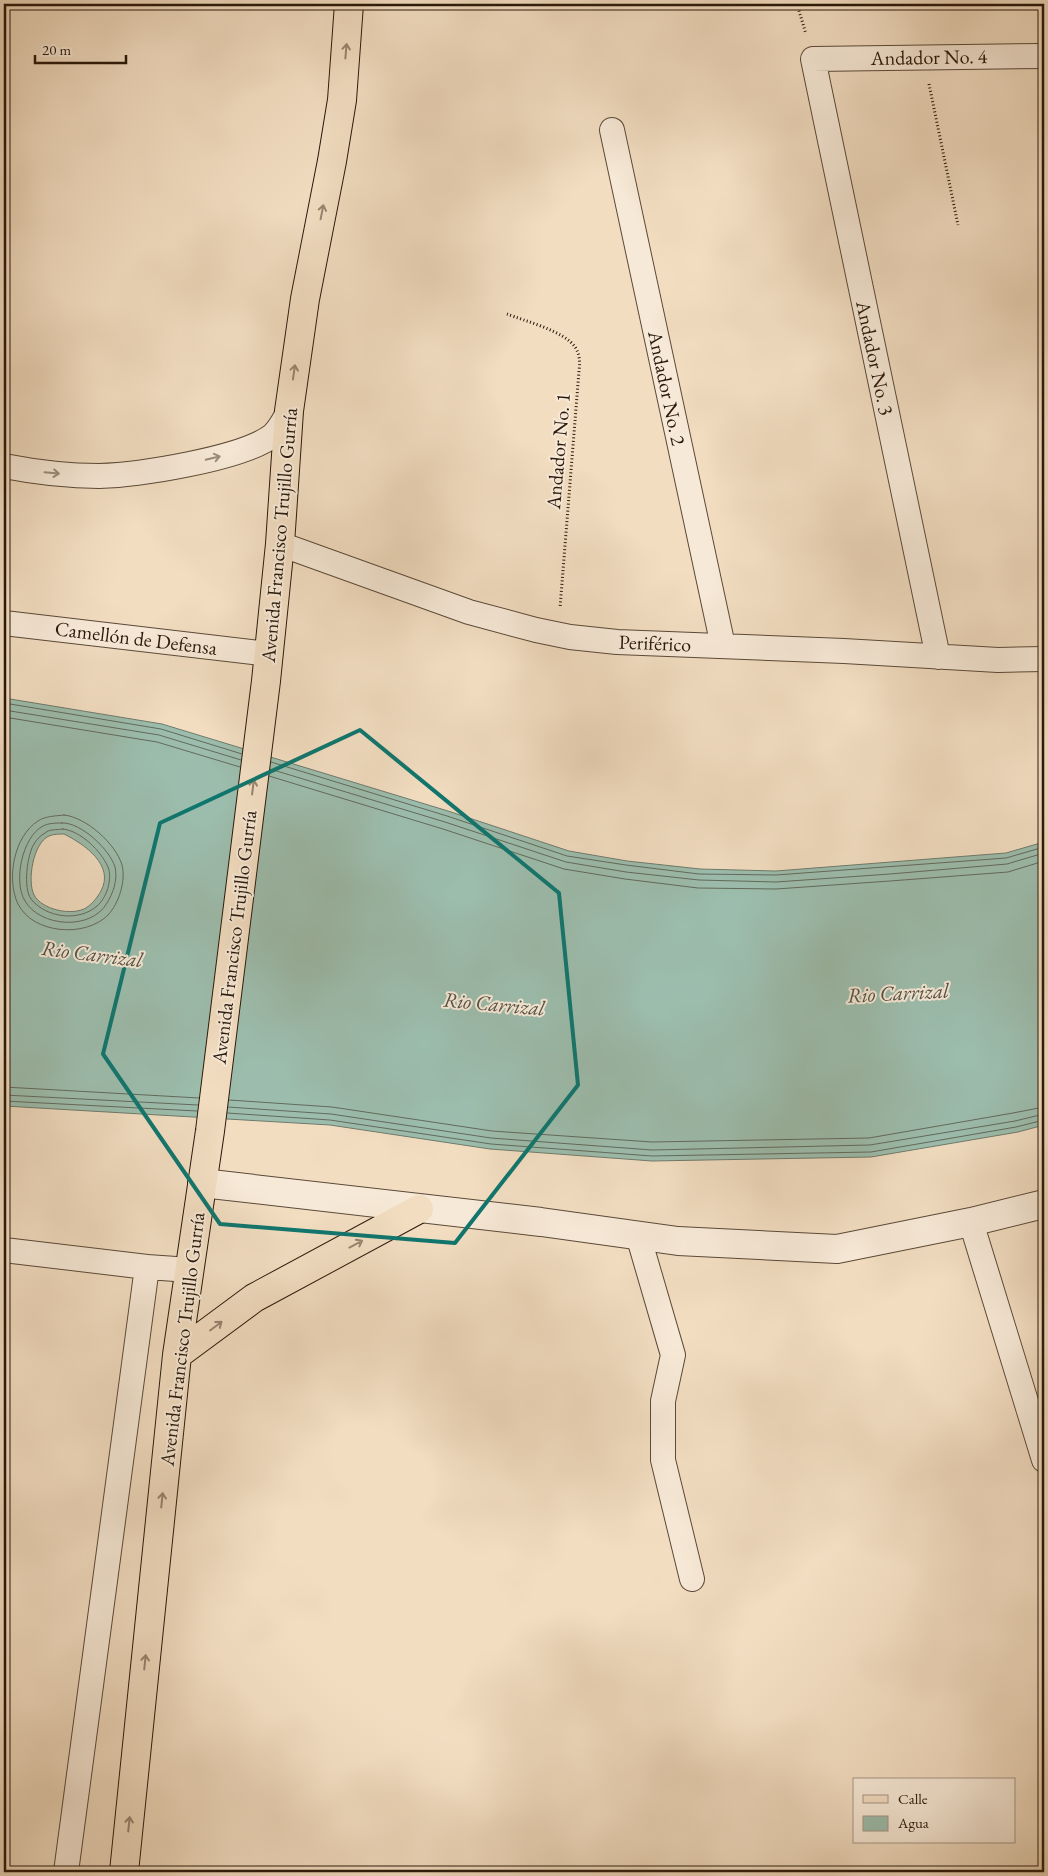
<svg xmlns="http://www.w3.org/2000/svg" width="1048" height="1876" font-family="'EB Garamond',serif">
	<rect width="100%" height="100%" fill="#f2ddc1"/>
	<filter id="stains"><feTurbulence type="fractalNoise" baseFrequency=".004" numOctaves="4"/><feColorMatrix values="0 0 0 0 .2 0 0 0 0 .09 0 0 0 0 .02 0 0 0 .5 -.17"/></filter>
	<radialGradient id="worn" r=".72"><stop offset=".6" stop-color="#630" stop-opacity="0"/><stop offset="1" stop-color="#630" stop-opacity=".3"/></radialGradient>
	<!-- water -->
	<path fill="#9cbdad" stroke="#6e7b6c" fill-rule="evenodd" d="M4,698l158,26 286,87 121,40 58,10 73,8 76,2 230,-18 38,-11v283l-26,7 -147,25 -219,4 -162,-12 -160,-24 -326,-19zM64,834c20,10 51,31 37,57 -4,7 -8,12 -15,17 -14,8 -44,2 -52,-13 -7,-14 -1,-52 15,-59 4,-2 11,-2 15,-2z"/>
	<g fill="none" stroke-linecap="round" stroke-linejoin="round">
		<!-- shore -->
		<path stroke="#626a5c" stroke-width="1" d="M4,703l157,26 81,25
			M4,710l155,25 82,25
			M4,717l153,25 83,25
			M271,762l176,54 120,40 59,9 73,9 77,1 230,-17 38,-11
			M270,769l175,53 121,40 60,10 73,8 77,2 114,-8 117,-10 37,-11
			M269,776l174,53 121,40 61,10 73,9 78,1 114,-8 118,-9 36,-11
			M64,815c22,2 52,29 58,50 4,16 -3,38 -14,50 -23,23 -75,19 -90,-11 -12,-25 -4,-68 20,-83 7,-5 18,-5 26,-6z
			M62,823c19,-1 48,27 53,44 3,13 -2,26 -8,36 -16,28 -67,24 -82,-2 -12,-19 -3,-64 18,-75 6,-3 13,-3 19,-3z
			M63,829c18,2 38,22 45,38 5,12 -2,32 -11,39 -18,16 -51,12 -66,-7 -8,-11 -4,-44 3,-55 2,-4 7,-9 11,-11 4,-4 12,-3 18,-4z
			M4,1087l195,11
			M4,1095l194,10
			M229,1100l103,7 160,24 160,11 217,-4 144,-25 31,-6
			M4,1101l193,10
			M228,1107l103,7 160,24 161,12 218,-5 145,-24 29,-7
			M227,1113l103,7 161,24 161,12 219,-4 145,-25 28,-7"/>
		<defs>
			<path id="minor" d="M612,130l111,516
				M4,466c31,6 63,10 95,10 39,-1 142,-17 173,-40 8,-7 12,-16 17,-25
				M280,544l189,68 67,18 34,7 47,5 227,9 154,9 46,-1
				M4,623l265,31
				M938,657l-125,-598 231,-3
				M971,1222l73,238
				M638,1235l35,120 -10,46v59l29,119
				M4,1250l143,17 43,3
				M66,1872l81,-605"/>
			<path id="tertiary" d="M202,1183l339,39 137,19 159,8 134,-27 73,-18"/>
			<path id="primary" d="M177,1355l77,-57 165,-89
				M124,1872l53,-517 33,-224 56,-450 14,-137 9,-133 16,-112 27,-138 10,-61 7,-96"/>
		</defs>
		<!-- minor casing -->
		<use href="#minor" stroke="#5b4938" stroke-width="26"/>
		<!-- tertiary casing -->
		<use href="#tertiary" stroke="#5b4938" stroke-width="30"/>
		<!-- primary casing -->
		<use href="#primary" stroke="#29180b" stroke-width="30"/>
		<!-- path -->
		<path stroke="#29180b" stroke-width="3" stroke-dasharray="1 2.5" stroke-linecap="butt" d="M797,4l9,30
			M929,84l29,141
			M507,314c18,7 57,17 68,33 5,7 5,16 4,24l-19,237"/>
		<!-- minor -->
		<use href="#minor" stroke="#f7e9d7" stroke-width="24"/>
		<!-- tertiary -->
		<use href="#tertiary" stroke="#f7e9d7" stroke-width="28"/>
		<!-- primary -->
		<use href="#primary" stroke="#f2ddc1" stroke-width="28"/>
	</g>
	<!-- one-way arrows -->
	<defs><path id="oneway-shaft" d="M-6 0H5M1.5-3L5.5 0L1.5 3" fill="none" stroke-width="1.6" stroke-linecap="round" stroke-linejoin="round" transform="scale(1.25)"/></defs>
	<g stroke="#98846f">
		<use href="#oneway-shaft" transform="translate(346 51) rotate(-85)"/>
		<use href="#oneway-shaft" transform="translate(322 212) rotate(-79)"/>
		<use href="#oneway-shaft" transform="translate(294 372) rotate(-82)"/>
		<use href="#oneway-shaft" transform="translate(253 787) rotate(-83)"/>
		<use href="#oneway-shaft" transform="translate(356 1244) rotate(-28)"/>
		<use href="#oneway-shaft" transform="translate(216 1326) rotate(-37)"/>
		<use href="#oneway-shaft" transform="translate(162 1500) rotate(-84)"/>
		<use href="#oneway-shaft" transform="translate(145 1662) rotate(-84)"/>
		<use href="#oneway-shaft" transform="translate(129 1824) rotate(-84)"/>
	</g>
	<g stroke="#9a8b7b">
		<use href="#oneway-shaft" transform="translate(213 458) rotate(-14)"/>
		<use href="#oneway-shaft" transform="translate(52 473) rotate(5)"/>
	</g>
	<!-- marked area -->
	<path fill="none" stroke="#0f766e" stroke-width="4" stroke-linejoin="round" d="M360,730l199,163 19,192 -123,158 -235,-19 -117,-170 57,-231z"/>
	<g text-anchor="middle" stroke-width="4" stroke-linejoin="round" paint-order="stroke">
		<!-- street labels -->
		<g font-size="20" fill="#29180b" stroke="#f7e9d7">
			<text transform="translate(929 57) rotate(-1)" y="7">Andador No. 4</text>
			<text transform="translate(875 358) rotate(78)" y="7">Andador No. 3</text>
			<text transform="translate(667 388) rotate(78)" y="7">Andador No. 2</text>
			<text transform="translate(558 451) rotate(-85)" y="7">Andador No. 1</text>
			<text transform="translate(279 535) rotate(-85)" y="7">Avenida Francisco Trujillo Gurría</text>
			<text transform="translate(136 638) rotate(7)" y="7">Camellón de Defensa</text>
			<text transform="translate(655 643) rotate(2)" y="7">Periférico</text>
			<text transform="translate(234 937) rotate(-83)" y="7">Avenida Francisco Trujillo Gurría</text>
			<text transform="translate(182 1339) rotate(-83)" y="7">Avenida Francisco Trujillo Gurría</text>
		</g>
		<!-- water labels -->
		<g font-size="21" font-style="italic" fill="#515244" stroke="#f7e9d7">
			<text transform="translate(92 954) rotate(7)" y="7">Rio Carrizal</text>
			<text transform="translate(898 993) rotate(-3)" y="7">Rio Carrizal</text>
			<text transform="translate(494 1004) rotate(5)" y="7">Rio Carrizal</text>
		</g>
	</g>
	<!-- margin -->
	<rect width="1048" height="1876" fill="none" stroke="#f2ddc1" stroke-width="20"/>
	<rect x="5" y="5" width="1038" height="1866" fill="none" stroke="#29180b" stroke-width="2.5"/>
	<rect x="10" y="10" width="1028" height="1856" fill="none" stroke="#29180b"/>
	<!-- legend -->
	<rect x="853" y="1778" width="162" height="65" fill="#f7e9d7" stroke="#a59585"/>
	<rect x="863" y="1795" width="25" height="8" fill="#f2ddc1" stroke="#a59585"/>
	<text x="898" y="1804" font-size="15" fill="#29180b">Calle</text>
	<rect x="863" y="1816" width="25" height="15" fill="#9cbdad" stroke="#a59585"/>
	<text x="898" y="1828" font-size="15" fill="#29180b">Agua</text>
	<!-- scale -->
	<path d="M35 55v8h91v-8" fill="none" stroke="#29180b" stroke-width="2.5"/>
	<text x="42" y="55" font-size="15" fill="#29180b" stroke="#f7e9d7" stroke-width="4" paint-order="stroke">20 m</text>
	<rect width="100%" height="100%" filter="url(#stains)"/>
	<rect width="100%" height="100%" fill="url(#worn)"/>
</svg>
